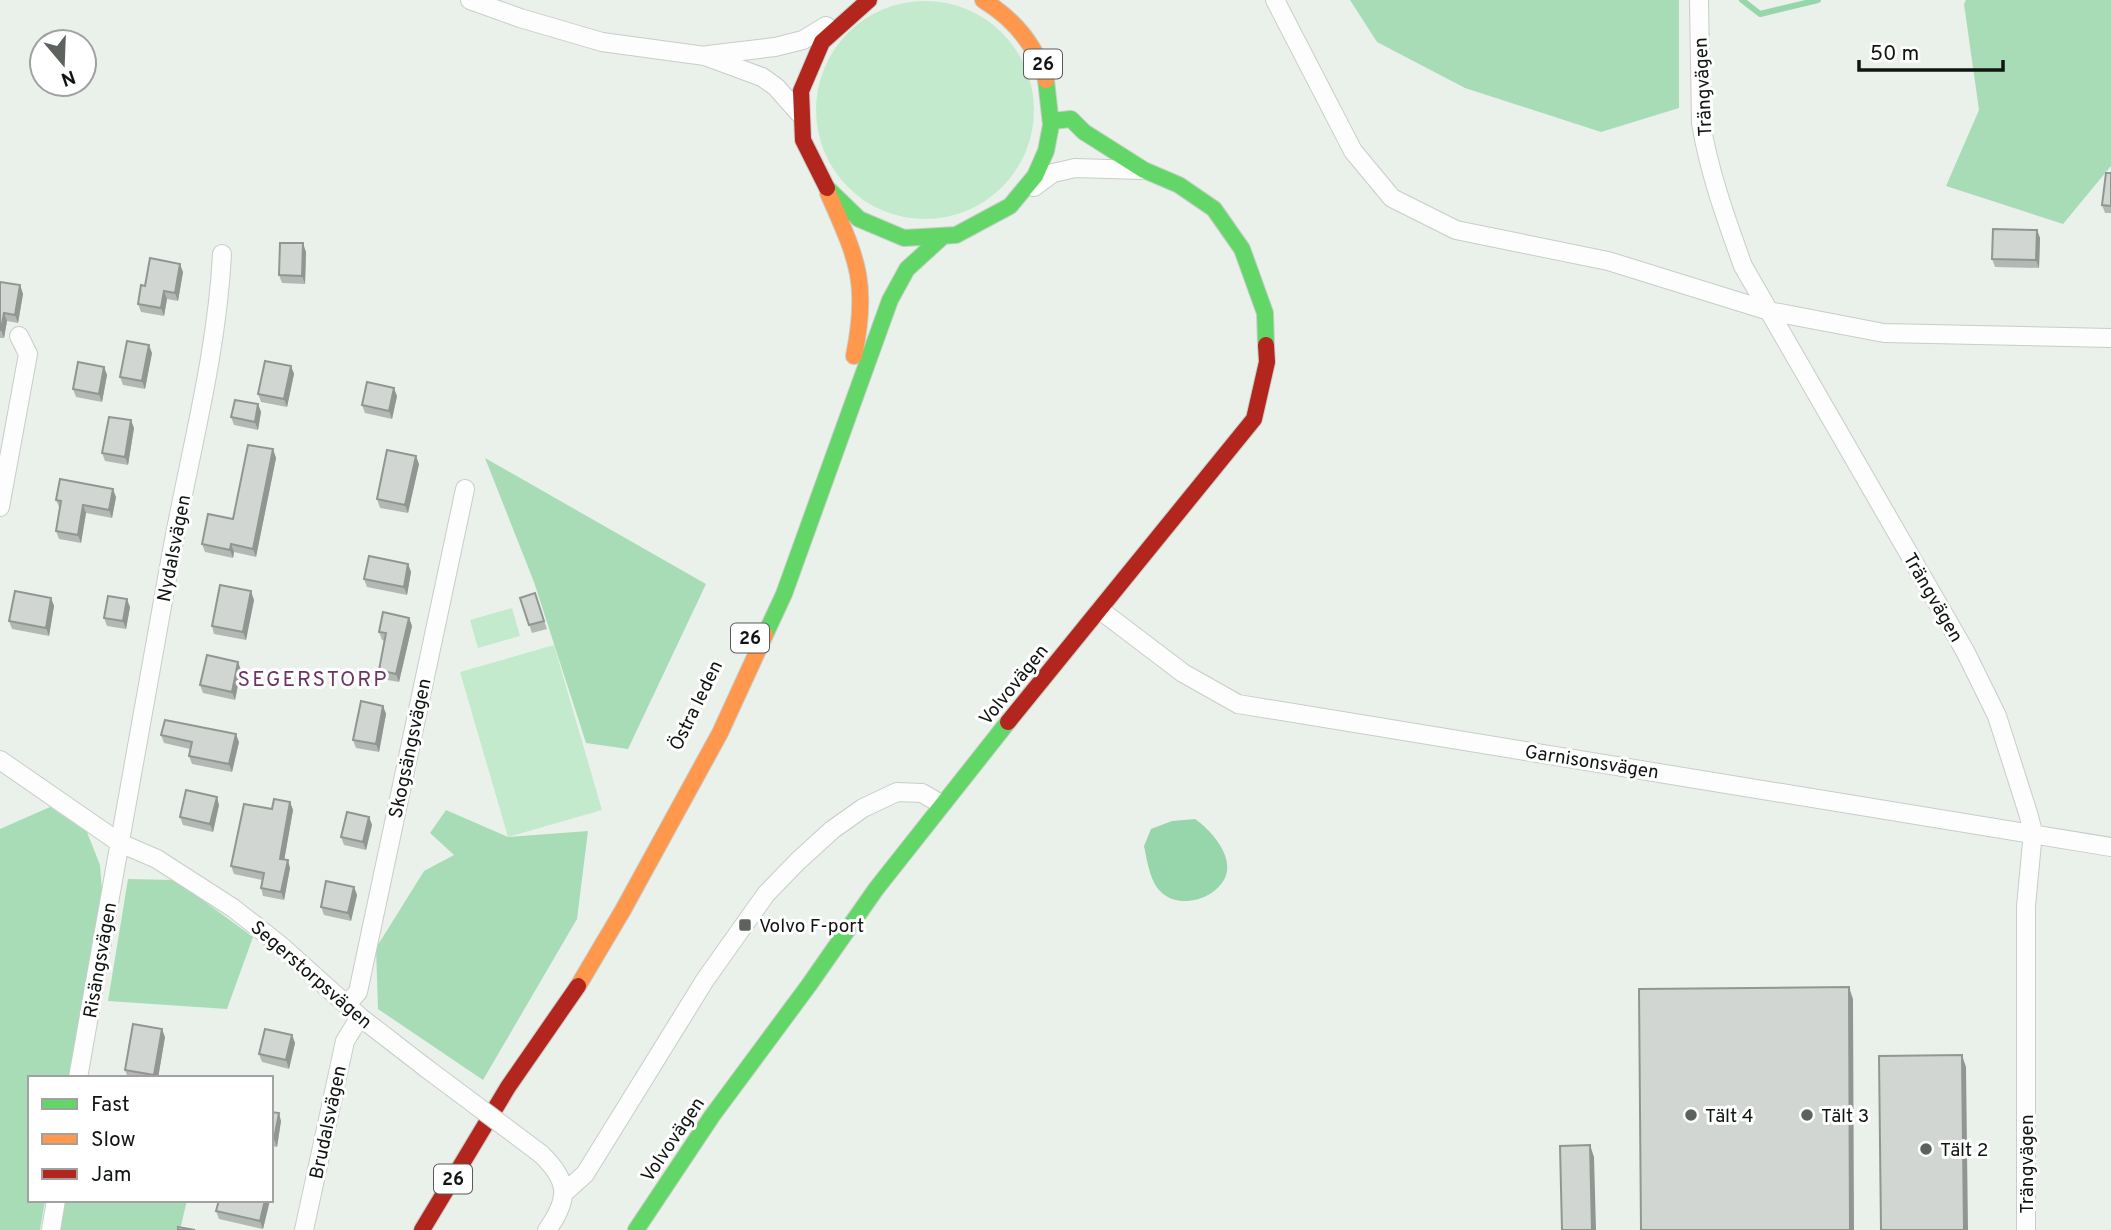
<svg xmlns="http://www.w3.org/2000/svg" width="2111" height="1230" font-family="Overpass,sans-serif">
	<rect width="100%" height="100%" fill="#eaf1eb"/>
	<!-- green -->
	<path fill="#c4eace" d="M816 110a109 109 0 1 1 218 0a109 109 0 1 1-218 0Z
		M512,608l8,28 -42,12 -8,-28z
		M554,645l48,165 -94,27 -48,-165z"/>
	<!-- forest -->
	<path fill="#a8dcb7" d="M1350,0h329v108l-78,24 -136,-44 -88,-46z
		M1966,0h145v166l-48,58 -117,-38 33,-76 -15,-106z
		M485,458l221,126 -78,165 -42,-6 -52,-161z
		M50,807l37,25 13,33 3,39 -34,174h-39v122h15l-5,30h-40v-401z
		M446,810l62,27 80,-6 -11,88 -94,161 -105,-71 -2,-61 48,-77 30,-16 -24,-22z
		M128,879l47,1 78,57 -26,72 -119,-8z
		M64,1200h123l-7,30h-122z"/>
	<!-- water -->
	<path fill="#96d6aa" d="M1195,819c16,11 40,38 30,59 -11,22 -47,32 -65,13 -10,-10 -13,-31 -16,-45l7,-17 21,-8z"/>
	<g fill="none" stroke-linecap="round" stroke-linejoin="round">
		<!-- stream -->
		<path stroke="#96d6aa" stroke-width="6" d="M1742,0l18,14 58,-14"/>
		<defs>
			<path id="street" d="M470,0l50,18 82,24 103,14 57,21 14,10 23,26
				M1275,0l78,151 39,47 64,32 152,31 161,50 115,22 227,5
				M1699,0l2,123c8,49 25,96 42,143l222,385 32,65 31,97 5,19 -7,74v324
				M708,55l67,-8 28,-7 23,-14
				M1034,187l19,-14 22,-5 66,2
				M0,507l28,-153 -9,-18
				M1100,610l83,63 55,31 873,143
				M0,760l120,83 37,16 76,49 47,37 80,72 66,51
				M347,1004l11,-12 107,-503
				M78,1078c31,-174 61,-348 93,-522 18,-100 46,-201 51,-302
				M541,1154c28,27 29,44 6,76
				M565,1192l20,-18 120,-194 61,-86 32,-33 34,-31 31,-22 34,-16 25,1 19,11
				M51,1230l5,-30
				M304,1230l41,-189 15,-24"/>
			<path id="fast" d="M1052,121l19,-2 13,13 60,38 35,15 35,24 28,40 23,64 1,32
				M827,188l32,31 45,19 52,-3 54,-29 25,-30 11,-25 5,-26 -5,-45
				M765,635l19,-41 106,-294 17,-31 34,-31
				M636,1230l76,-114 97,-131 67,-96 132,-167"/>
			<path id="slow" d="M983,0c31,19 53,45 63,80
				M828,193c29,66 41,89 26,163
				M578,986l45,-76 97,-177 45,-98"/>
			<path id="jam" d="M827,188l-24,-48 -2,-49 21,-49 47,-42
				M1008,722l246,-303 13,-57 -1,-17
				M422,1230l86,-143 70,-101"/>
		</defs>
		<!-- street casing -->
		<use href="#street" stroke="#c7cdc8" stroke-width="20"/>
		<!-- fast casing -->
		<use href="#fast" stroke="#c7cdc8" stroke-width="18"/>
		<!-- slow casing -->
		<use href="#slow" stroke="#c7cdc8" stroke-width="18"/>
		<!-- jam casing -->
		<use href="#jam" stroke="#c7cdc8" stroke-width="18"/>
		<!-- street -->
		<use href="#street" stroke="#fcfdfc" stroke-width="18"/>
		<!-- fast -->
		<use href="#fast" stroke="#63d668" stroke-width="16"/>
		<!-- slow -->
		<use href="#slow" stroke="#ff974d" stroke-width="16"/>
		<!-- jam -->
		<use href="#jam" stroke="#b3261e" stroke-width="16"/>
		<defs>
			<path id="street-bridge" d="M426,1068l115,86"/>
		</defs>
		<!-- street-bridge casing -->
		<use href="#street-bridge" stroke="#c7cdc8" stroke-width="20" stroke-linecap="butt"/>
		<!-- street-bridge -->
		<use href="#street-bridge" stroke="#fcfdfc" stroke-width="18"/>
	</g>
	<!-- wall -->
	<path fill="#b4b8b5" d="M2111,173v40h-6l-3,-8z
		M2037,230l3,8 -1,30 -44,-1 -3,-8z
		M306,252l-1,32 -23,-1 -3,-8z
		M183,272l-5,29 -11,-2 -3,17 -23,-4 -3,-8 7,-18z
		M0,282l20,3 3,9 -5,29 -11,-2 -3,17h-4z
		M152,353l-7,36 -22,-4 -3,-8z
		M291,366l3,8 -7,33 -26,-5 -3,-8z
		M104,367l3,8 -5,27 -26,-5 -3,-8z
		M397,396l-5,23 -27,-6 -3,-8z
		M258,404l3,8 -3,18 -24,-5 -3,-8z
		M134,428l-6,37 -23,-4 -3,-8z
		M273,449l3,9 -20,99 -22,-5 -1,6 -28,-6 -3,-8 31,-25z
		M419,464l-11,49 -28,-5 -3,-9z
		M116,497l-4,21 -26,-5 -5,30 -22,-4 -3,-8 4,-22 -4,-9z
		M408,564l3,8 -4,23 -40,-8 -3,-8z
		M535,593l12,36 -15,4 -12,-35z
		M51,598l3,8 -5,30 -37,-7 -3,-8z
		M254,600l-8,40 -32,-6 -2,-8z
		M130,607l-4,22 -19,-3 -3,-8z
		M409,618l3,8 -13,56 -17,-3 -3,-9 6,-29 -3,-1 -3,-8z
		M241,670l-6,30 -32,-7 -3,-8z
		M383,706l3,8 -7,38 -23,-4 -3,-8z
		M161,735l78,7 -7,30 -40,-8 -3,-8 1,-7 -26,-6z
		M290,802l3,8 -9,50 6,8 -6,32 -21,-4 -2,-8 1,-8 -28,-6 -3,-8 41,-57z
		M219,805l-6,27 -30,-7 -3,-8z
		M369,817l3,8 -6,25 -22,-5 -3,-8z
		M354,887l3,8 -6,26 -27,-6 -3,-8z
		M292,1035l3,8 -6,26 -27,-7 -3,-8z
		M165,1037l-7,41h-30l-3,-8z
		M271,1112l10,9 -4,26 -6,-1z
		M219,1200h51l-7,29 -44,-10 -3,-8z"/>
	<!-- shaded-wall -->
	<path fill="#929693" d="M2037,230l3,8 -1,30 -3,-8z
		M303,243l3,9 -1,32 -3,-8z
		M180,264l3,8 -5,29 -3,-8z
		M20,285l3,9 -5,29 -3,-8z
		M164,291l3,8 -3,17 -3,-8z
		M4,313l3,8 -3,17 -3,-8z
		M149,345l3,8 -7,36 -3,-8z
		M291,366l3,8 -7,33 -3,-8z
		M104,367l3,8 -5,27 -3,-8z
		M394,388l3,8 -5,23 -3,-8z
		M258,404l3,8 -3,18 -3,-8z
		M131,420l3,8 -6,37 -3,-8z
		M273,449l3,9 -20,99 -3,-8z
		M416,456l3,8 -11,49 -3,-8z
		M113,489l3,8 -4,21 -3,-8z
		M83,505l3,8 -5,30 -3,-8z
		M231,544l3,8 -1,6 -3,-8z
		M408,564l3,8 -4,23 -3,-8z
		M251,591l3,9 -8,40 -3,-8z
		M51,598l3,8 -5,30 -3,-8z
		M127,599l3,8 -4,22 -3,-8z
		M409,618l3,8 -13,56 -3,-8z
		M238,662l3,8 -6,30 -3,-8z
		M383,706l3,8 -7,38 -3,-8z
		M236,734l3,8 -7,30 -3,-8z
		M217,797l2,8 -6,27 -3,-8z
		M290,802l3,8 -10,57 -3,-8z
		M369,817l3,8 -6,25 -3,-8z
		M288,860l2,8 -6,32 -3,-8z
		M354,887l3,8 -6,26 -3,-8z
		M1849,987l4,12 1,231h-4z
		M162,1029l3,8 -7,41h-3l-1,-3z
		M292,1035l3,8 -6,26 -3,-9z
		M1962,1055l4,12 2,163h-4z
		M279,1113l2,8 -4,26 -3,-8z
		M1590,1145l4,12 2,73h-4z
		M265,1200h5l-7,29 -3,-8z"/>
	<!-- building -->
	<path fill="#d1d6d2" stroke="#929693" stroke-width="2" d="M2106,173h5v33l-9,-1z
		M1993,229l44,1 -1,30 -44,-1z
		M280,243h23l-1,33 -23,-1z
		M150,258l30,6 -5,29 -11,-2 -3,17 -23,-4 3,-19 4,1z
		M0,282l20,3 -5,30 -11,-2 -3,17h-1z
		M127,341l22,4 -7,36 -22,-4z
		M265,361l26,5 -7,33 -26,-5z
		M78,362l26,5 -5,27 -26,-5z
		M367,382l27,6 -5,23 -27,-6z
		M235,400l23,4 -3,18 -24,-5z
		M109,417l22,3 -6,37 -23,-4z
		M248,445l25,4 -20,100 -22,-5 -1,6 -28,-6 6,-30 25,5z
		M387,450l29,6 -11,49 -28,-6z
		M60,479l53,10 -4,21 -26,-5 -5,30 -22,-4 5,-30 -5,-1z
		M369,556l39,8 -4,23 -40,-8z
		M220,585l31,6 -8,41 -31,-6z
		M15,591l36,7 -5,30 -37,-7z
		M535,593l9,28 -15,4 -9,-27z
		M108,596l19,3 -4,22 -19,-3z
		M383,612l26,6 -13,56 -17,-4 7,-37 -7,-1z
		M207,655l31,7 -6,30 -32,-7z
		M361,701l22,5 -7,38 -23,-4z
		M165,720l71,14 -7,30 -40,-8 3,-14 -31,-7z
		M186,790l31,7 -7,27 -30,-7z
		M274,799l16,3 -10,57 8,1 -7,32 -20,-4 3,-15 -33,-7 13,-62 28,5z
		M347,812l22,5 -6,25 -22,-5z
		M326,881l28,6 -6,26 -27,-6z
		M1849,987l1,243h-209l-2,-241z
		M133,1024l29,5 -8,46 -29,-5z
		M265,1029l27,6 -6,25 -27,-6z
		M1962,1055l2,175h-83l-2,-174z
		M271,1112l8,1 -5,26h-3z
		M1590,1145l2,85h-30l-2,-84z
		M219,1200h46l-5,21 -44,-10z
		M178,1227l17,3h-17z"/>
	<!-- markers -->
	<g fill="#5d625e" stroke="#fff" stroke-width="2.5">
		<rect x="738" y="918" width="14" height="14" rx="3.5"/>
		<circle cx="1691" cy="1115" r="7"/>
		<circle cx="1807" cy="1115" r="7"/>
		<circle cx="1926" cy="1149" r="7"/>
	</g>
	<g text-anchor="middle" stroke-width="6" stroke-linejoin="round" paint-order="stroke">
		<!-- shield labels -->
		<g fill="#fff" stroke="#585b59" stroke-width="2">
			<rect x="1024" y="49.5" width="38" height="29" rx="5"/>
			<rect x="731" y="623.5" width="38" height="29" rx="5"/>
			<rect x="434" y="1164.5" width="38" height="29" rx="5"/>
		</g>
		<g font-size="18" font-weight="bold" fill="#111512">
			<text x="1043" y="70">26</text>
			<text x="750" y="644">26</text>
			<text x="453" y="1185">26</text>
		</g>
		<!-- street labels -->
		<g font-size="19" fill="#111512" stroke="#fff">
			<text transform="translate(1702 87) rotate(-93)" y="7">Trängvägen</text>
			<text transform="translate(173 548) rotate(-79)" y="7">Nydalsvägen</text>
			<text transform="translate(1934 597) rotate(60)" y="7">Trängvägen</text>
			<text transform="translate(1013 684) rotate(-51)" y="7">Volvovägen</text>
			<text transform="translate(695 705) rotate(-64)" y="7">Östra leden</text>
			<text transform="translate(409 748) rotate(-78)" y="7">Skogsängsvägen</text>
			<text transform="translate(1592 761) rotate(9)" y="7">Garnisonsvägen</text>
			<text transform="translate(99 960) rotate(-80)" y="7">Risängsvägen</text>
			<text transform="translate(312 974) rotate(41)" y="7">Segerstorpsvägen</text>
			<text transform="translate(327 1122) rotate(-78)" y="7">Brudalsvägen</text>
			<text transform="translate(672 1139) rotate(-56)" y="7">Volvovägen</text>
			<text transform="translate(2026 1164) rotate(-90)" y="7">Trängvägen</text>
		</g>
		<!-- poi labels -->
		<g font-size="19" fill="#111512" stroke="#fff" text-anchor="start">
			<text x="759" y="932">Volvo F-port</text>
			<text x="1705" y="1122">Tält 4</text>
			<text x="1821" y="1122">Tält 3</text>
			<text x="1940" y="1156">Tält 2</text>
		</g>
		<!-- neighbourhood labels -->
		<g font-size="21" letter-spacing="2" fill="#6b3564" stroke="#fff">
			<text x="313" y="686">SEGERSTORP</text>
		</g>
	</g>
	<!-- legend -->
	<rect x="28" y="1076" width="245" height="126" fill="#ffffff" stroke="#a0a1a0" stroke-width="2"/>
	<rect x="42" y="1099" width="35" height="10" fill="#63d668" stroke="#a0a1a0" stroke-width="2"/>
	<text x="91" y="1111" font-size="21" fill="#111512">Fast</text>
	<rect x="42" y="1134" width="35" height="10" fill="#ff974d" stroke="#a0a1a0" stroke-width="2"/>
	<text x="91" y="1146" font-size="21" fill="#111512">Slow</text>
	<rect x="42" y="1169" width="35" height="10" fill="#b3261e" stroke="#a0a1a0" stroke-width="2"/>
	<text x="91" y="1181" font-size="21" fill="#111512">Jam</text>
	<!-- north arrow -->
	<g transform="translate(63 63) rotate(161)"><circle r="33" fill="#ffffff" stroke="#a0a1a0" stroke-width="2"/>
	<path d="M0-5L12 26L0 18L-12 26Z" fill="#5d625e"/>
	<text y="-10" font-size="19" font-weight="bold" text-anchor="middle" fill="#111512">N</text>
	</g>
	<!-- scale -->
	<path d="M1859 60v10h144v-10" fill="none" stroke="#111512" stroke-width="3.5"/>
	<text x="1870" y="60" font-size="21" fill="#111512" stroke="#ffffff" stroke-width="5" paint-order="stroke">50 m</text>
</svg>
